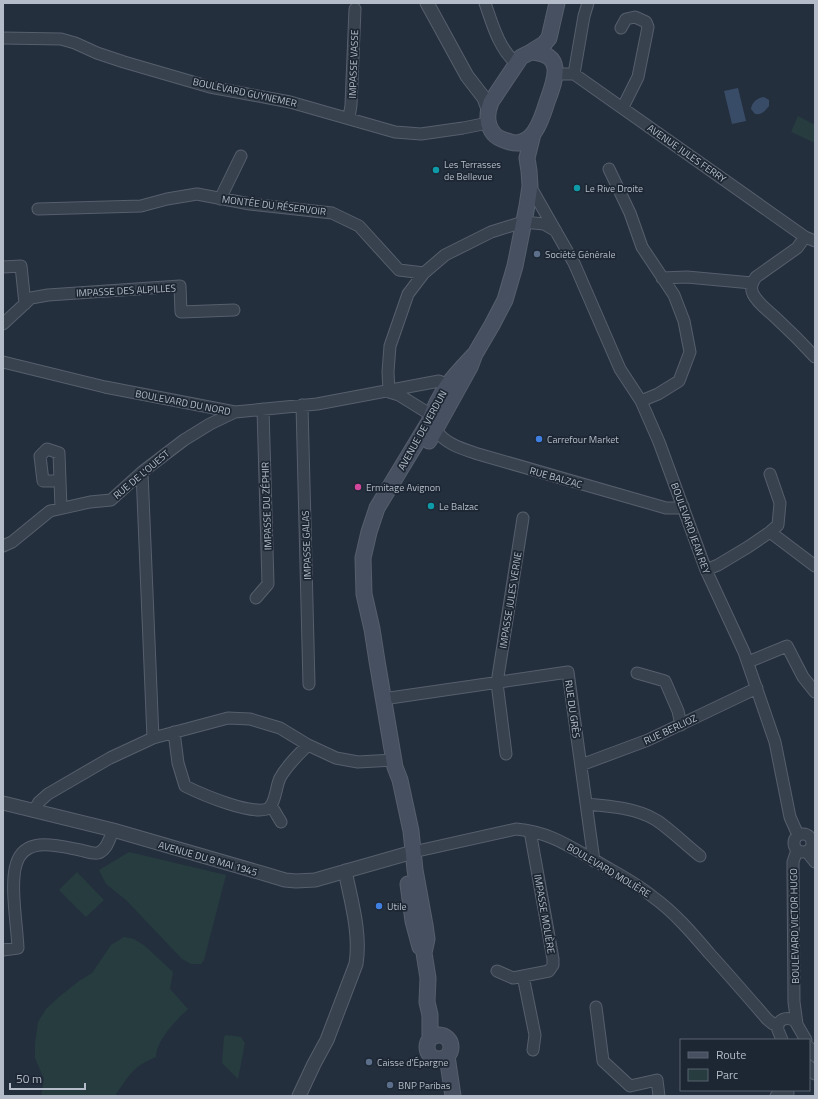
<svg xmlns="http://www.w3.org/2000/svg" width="818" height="1099" font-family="'Titillium Web',sans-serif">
	<rect width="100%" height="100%" fill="#242f3e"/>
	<!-- green -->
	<path fill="#263c3f" d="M798,116l17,9v18l-24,-11z
		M129,852l97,23 -22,85 -3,4h-10l-9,-5 -56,-59 -20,-16 -7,-14z
		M77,872l27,28 -18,17 -27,-27z
		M124,937l10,2 11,7 28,26 -3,17 18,20c-12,11 -32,32 -32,48 -23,9 -26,18 -40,37l1,2h-76l3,-17 -9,-21v-14l3,-22 8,-13 13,-12 20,-16 13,-8 19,-28z
		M226,1035l15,2 4,6 -7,36 -16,-16 2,-26z"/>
	<!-- water -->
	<path fill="#394c67" d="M738,88l8,33 -14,3 -8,-33z
		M764,97l5,3v6c-4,5 -7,9 -14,8l-4,-5c1,-7 6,-11 13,-12z"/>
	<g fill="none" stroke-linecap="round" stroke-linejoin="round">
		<defs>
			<path id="minor" d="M485,3c7,20 14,46 31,60
				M621,28l5,-9 9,-2 11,5 2,5 -10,50 -15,30
				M3,38l58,1 14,4 22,10 27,9 86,25 80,15 105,30 26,2 42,-6 25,-5
				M556,74h18l231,163 10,4
				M574,74l10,-58 4,-13
				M349,118l2,-13 4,-96
				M609,169l21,44 12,34 32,48 10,26 6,31 -11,29 -21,13 -17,7
				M530,186l44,77 46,106 21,32 18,41 47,128 38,82 31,90 15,75 8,18
				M220,199l21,-43
				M38,209l103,-3 26,-7 30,-5 53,10 82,9 27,13 40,44 25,3 21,-18 46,-23 32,-10 21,2 12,7
				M805,237l-8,11 -41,29c-4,6 -6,10 -3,17 5,10 16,17 24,25 13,12 26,25 38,38
				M3,267l18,-1 4,38
				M662,278l25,-1 65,6
				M3,324l28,-26 17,-3 132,-9 1,26 53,-2
				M3,362l102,25 130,25 82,-8 122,-23 5,2 7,7
				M389,391l-1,-19 2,-26 18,-52 16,-21
				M389,392l10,3 29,18c5,5 4,11 8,17 9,14 27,19 42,24l188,54h11l6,-2
				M302,405l7,279
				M142,472l11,266
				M60,481h-17l-3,-25 7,-7 12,4 2,55
				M770,532l45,34
				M3,546l9,-4 38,-31 40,-9 21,-2 31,-28 42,-32 26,-16 25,-12
				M706,570l12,-5 30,-18 22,-15 8,-7 2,-22 -10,-29
				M256,598l12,-14 -5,-175
				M748,662l39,-16 16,31 12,15
				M637,673l28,8 13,30 3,14
				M383,699l185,-27 26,189
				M174,732l4,31 7,23c14,7 73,33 85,21 6,-7 6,-21 10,-29 7,-13 18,-23 28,-33
				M506,754l-9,-71 26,-165
				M581,765l67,-25 109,-52
				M586,804c23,2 50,4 70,16 14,9 30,25 44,36
				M271,805l10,17
				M34,811l5,-9 9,-8 62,-36 43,-20 75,-20 22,1 30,9 28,17 28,13 22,4 36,-2
				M794 843a9 9 0 1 1 18 0a9 9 0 1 1-18 0Z
				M797,850l-4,12v8l1,132 3,22
				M413,852l103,-23c32,3 50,15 78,31 20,12 41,22 59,37 21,15 39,36 56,56 20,22 39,44 58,66l6,5 5,2
				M807,852l8,10
				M3,950l15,-2c-1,-23 -8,-63 -2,-83 8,-30 43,-19 64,-15 5,1 13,4 18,3 9,-3 12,-15 15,-23
				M497,971l16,7 36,-7 4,-6v-6l-23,-128
				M523,976l12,59 -2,15
				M596,1007l7,54 27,25 27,-6 2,16
				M782,1040c-1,-3 -3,-7 -4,-10 -2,-11 9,-14 17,-9l11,19
				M809,1047l6,9
				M809,1066l6,8
				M776,1096l12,-3"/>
			<path id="tertiary" d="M427,3l40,73 17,22 4,11
				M3,803l110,27 152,44 20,6 11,1 19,-1 98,-28
				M299,1096l15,-32 13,-24 29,-76c5,-30 -5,-64 -11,-93"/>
			<path id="secondary" d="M531,52c35,2 24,28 16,50 -5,16 -14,47 -37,40 -6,-2 -12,-3 -16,-8 -8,-9 -7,-22 -3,-32l30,-45z
				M531,52l13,-8 5,-6 8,-35
				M429,441l41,-74 5,-13 17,-29 13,-25 10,-34 12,-60 3,-20 -1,-15 -2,-13 6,-24
				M408,884l5,37 7,26
				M427 1047a12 12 0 1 1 24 0a12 12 0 1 1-24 0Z
				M430,1038v-23l-3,-13 1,-24 -4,-25 3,-14 -2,-14 -10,-55 -4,-39 -11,-51 -5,-13 -18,-106 -5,-32 -8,-35 -1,-36 6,-26 8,-24 52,-86c10,-30 24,-45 46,-68
				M447,1056l6,40"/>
		</defs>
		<!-- minor casing -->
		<use href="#minor" stroke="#565f6c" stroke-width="13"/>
		<!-- tertiary casing -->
		<use href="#tertiary" stroke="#565f6c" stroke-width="15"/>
		<!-- secondary casing -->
		<use href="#secondary" stroke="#565f6c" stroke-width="17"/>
		<!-- minor -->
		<use href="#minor" stroke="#38414e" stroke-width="11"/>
		<!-- tertiary -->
		<use href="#tertiary" stroke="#38414e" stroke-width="13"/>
		<!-- secondary -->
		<use href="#secondary" stroke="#465061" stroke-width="15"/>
	</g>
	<!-- markers -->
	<g fill="#0f9aa8" stroke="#1d2633" stroke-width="1.5">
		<circle cx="436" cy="170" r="4"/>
		<circle cx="577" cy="188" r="4"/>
		<circle cx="431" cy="506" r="4"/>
	</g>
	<g fill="#5c6f8a" stroke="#1d2633" stroke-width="1.5">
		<circle cx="537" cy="254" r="4"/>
		<circle cx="369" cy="1062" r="4"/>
		<circle cx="390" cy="1085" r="4"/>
	</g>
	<g fill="#3f7fe0" stroke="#1d2633" stroke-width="1.5">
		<circle cx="539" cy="439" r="4"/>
		<circle cx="379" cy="906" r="4"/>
	</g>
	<circle fill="#d1479c" stroke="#1d2633" stroke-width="1.5" cx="358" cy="487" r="4"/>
	<g text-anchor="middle" stroke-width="3.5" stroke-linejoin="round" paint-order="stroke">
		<!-- street labels -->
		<g font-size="10" fill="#b4bcc9" stroke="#1d2633">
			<text transform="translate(353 64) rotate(-88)" y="4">IMPASSE VASSE</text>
			<text transform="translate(245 92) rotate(12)" y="4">BOULEVARD GUYNEMER</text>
			<text transform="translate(687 153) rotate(35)" y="4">AVENUE JULES FERRY</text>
			<text transform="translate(274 205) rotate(7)" y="4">MONTÉE DU RÉSERVOIR</text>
			<text transform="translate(126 290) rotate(-3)" y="4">IMPASSE DES ALPILLES</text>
			<text transform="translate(183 402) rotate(11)" y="4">BOULEVARD DU NORD</text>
			<text transform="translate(422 430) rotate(-61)" y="4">AVENUE DE VERDUN</text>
			<text transform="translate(141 474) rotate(-40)" y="4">RUE DE L'OUEST</text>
			<text transform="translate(556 477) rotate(16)" y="4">RUE BALZAC</text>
			<text transform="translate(266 506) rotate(-92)" y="4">IMPASSE DU ZÉPHIR</text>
			<text transform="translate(691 528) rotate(70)" y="4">BOULEVARD JEAN REY</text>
			<text transform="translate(306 545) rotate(-92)" y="4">IMPASSE GALAS</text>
			<text transform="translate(510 600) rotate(-81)" y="4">IMPASSE JULES VERNE</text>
			<text transform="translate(573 709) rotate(82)" y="4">RUE DU GRÈS</text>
			<text transform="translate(670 729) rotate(-25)" y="4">RUE BERLIOZ</text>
			<text transform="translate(208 858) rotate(16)" y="4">AVENUE DU 8 MAI 1945</text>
			<text transform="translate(609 870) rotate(31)" y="4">BOULEVARD MOLIÈRE</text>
			<text transform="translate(545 914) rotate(80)" y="4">IMPASSE MOLIÈRE</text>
			<text transform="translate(794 926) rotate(-91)" y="4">BOULEVARD VICTOR HUGO</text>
		</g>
		<!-- poi labels -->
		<g font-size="10" fill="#b4bcc9" stroke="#1d2633" text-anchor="start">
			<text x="444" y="168">Les Terrasses<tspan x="444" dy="12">de Bellevue</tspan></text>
			<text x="585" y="192">Le Rive Droite</text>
			<text x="545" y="258">Société Générale</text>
			<text x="547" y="443">Carrefour Market</text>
			<text x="366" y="491">Ermitage Avignon</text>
			<text x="439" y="510">Le Balzac</text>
			<text x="387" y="910">Utile</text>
			<text x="377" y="1066">Caisse d'Épargne</text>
			<text x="398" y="1089">BNP Paribas</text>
		</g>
	</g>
	<!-- border -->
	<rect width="818" height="1099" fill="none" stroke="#b4bcc9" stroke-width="8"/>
	<!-- legend -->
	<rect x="680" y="1039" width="130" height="52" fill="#1d2633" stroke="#59626f"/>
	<rect x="688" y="1052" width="20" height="6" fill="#465061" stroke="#59626f"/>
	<text x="716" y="1059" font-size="12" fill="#b4bcc9">Route</text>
	<rect x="688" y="1069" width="20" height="12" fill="#263c3f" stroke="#59626f"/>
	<text x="716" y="1079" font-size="12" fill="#b4bcc9">Parc</text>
	<!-- scale -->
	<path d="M10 1083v6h75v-6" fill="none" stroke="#b4bcc9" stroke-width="2"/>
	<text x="16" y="1083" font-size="12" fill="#b4bcc9" stroke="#1d2633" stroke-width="3" paint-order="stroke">50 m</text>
</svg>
